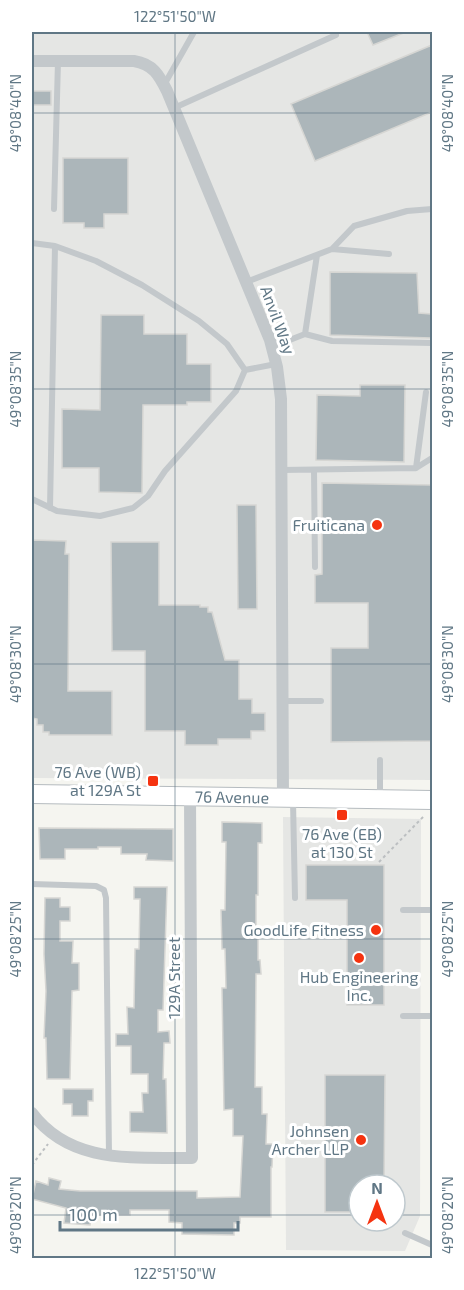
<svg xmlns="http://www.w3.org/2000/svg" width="464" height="1290" font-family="'Exo 2',sans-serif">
	<rect width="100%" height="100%" fill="#f5f5f0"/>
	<!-- built -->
	<path fill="#e5e6e4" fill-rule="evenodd" d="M32,32h400v748l-400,-2z
		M283,817l138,2 -1,397 -15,35 -119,-1zM359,1185h36v36h-36z"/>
	<!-- building -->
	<path fill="#acb6ba" stroke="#d6d6d3" stroke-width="1.5" d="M367,32h39l-33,13z
		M432,45v67l-117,49 -24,-57z
		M32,91h19v14h-19z
		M63,158h65v56h-24v14h-20v-5h-21z
		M330,272l87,1 2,40 12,1 1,24 -102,-3z
		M101,315h43v19h43v30h24v38h-24v3h-44l-1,88 -43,-1v-24h-37v-59l38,1z
		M360,385h45l-1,77 -88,-2 1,-65 43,1z
		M322,483l110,2v256l-101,1v-94h37v-45h-53v-28l7,-1z
		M237,505h19l1,104h-19z
		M33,540l33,1 -1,13h4l-1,137h44v44h-63v-3h-6v-7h-6v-6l-5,-1z
		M111,542h48v63h41v2h8v5h4l13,48h14v39h13v14h13v18h-14v8h-33v6h-33v-14h-40v-80h-33z
		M222,822l40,1v20h-4v52h-2v32h2v33h2l1,14h-5l-1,113h7v27h5l-1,30h7l-1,23h-1v50h-31v6h-6v12l-52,-1v-11l-13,-1v-12h-39v5h-39l-1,10 -26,-2 2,-15 -34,-9 4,-18 12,4 1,-7 12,3 -2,8 21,2h117v7l43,-1 3,-61h-10v-27l-9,1 -2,-122h4l-1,-39h-3l-1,-39h4l1,-68h-4z
		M39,828l134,1v32l-27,-1 1,-6h-26v-7h-23v2h-33v10h-25z
		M306,865h78v140h-37v-105h-41z
		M134,887h33l-4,123h-5v22l11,-1 1,12h-6l-1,36h3l1,54 -37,-1v-20h13l-1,-19h6v-19h-17v-28h-15v-12h12l-1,-27 7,1 1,-59h4l1,-50h-6z
		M45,898h15v9h10v14h-10v20h13l-1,22h7v27l-7,1 -2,88h-23l-1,-41h-2l2,-47 -2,-37z
		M325,1075h60l-1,110h-25v27h-34z
		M63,1089h30v12h-5v15h-16v-12h-9z"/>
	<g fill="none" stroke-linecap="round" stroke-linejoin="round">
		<defs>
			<g id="secondary">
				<path id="s1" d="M32,794l400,6"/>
			</g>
		</defs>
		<!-- secondary casing -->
		<use href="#secondary" stroke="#b5bbbf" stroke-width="20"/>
		<!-- path -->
		<path stroke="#bcbfc1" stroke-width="2" stroke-dasharray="3 3" stroke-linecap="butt" d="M379,862l45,-46
			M32,1165l16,-21"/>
		<!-- service -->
		<path stroke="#c3c8cb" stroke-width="6" d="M164,85l30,-53
			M174,108l162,-73
			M54,209l4,-148
			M32,243l23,3 -5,262
			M55,246l41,15 46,24 57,36 28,23 18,26
			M332,249l57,5
			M317,255l-12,79 27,7 100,2
			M246,282l86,-33 22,-23 53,-15 25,-2
			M272,347l33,-13
			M416,468l16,-10
			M282,470l134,-2 10,-76
			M314,470l1,97
			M32,499l25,12 43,5 33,-8 15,-12 17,-25 71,-80 9,-21 31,-6
			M283,701h38
			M380,798v-38
			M293,801l2,97
			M32,884l64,2 8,4 2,8 3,258
			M403,910h29
			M403,1016h29
			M405,1233l27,12"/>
		<!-- minor -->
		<path stroke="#c3c8cb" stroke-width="12" d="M32,61h102c19,3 25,14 33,30l103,249 7,27 4,32 2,399
			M32,1113c39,52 102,44 160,45l-2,-361"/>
		<!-- secondary -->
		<use href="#secondary" stroke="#fff" stroke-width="18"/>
	</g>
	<!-- ticks -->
	<path fill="none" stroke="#607785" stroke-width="1.5" stroke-opacity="0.45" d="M175,32v1226M32,113h400M32,389h400M32,664h400M32,939h400M32,1215h327M395,1215h37"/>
	<!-- markers -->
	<g fill="#f53310" stroke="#fff" stroke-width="2">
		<circle cx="377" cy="525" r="6"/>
		<rect x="147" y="775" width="12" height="12" rx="3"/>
		<rect x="336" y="809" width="12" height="12" rx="3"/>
		<circle cx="376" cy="930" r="6"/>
		<circle cx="359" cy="958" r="6"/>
		<circle cx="361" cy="1140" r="6"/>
	</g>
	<g text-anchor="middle" stroke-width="6" stroke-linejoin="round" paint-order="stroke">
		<!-- street labels -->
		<g font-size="16" fill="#607785" stroke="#fff">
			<text transform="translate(278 320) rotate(70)" y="6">Anvil Way</text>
			<text dy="6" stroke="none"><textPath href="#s1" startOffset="200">76 Avenue</textPath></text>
			<text transform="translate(174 978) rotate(-90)" y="6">129A Street</text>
		</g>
		<!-- poi labels -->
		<g font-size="16" fill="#607785" stroke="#fff" text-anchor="end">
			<text x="365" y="531">Fruiticana</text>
			<text x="141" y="778">76 Ave (WB)<tspan x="141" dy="18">at 129A St</tspan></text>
			<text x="342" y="840" text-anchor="middle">76 Ave (EB)<tspan x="342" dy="18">at 130 St</tspan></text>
			<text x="364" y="936">GoodLife Fitness</text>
			<text x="359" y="983" text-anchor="middle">Hub Engineering<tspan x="359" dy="18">Inc.</tspan></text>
			<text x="349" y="1137">Johnsen<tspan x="349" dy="18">Archer LLP</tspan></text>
		</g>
	</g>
	<!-- border -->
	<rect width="464" height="1290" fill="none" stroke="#ffffff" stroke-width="66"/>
	<!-- north arrow -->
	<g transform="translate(377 1203)"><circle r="28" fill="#ffffff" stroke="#bfc9ce" stroke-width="1.5"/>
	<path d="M0-4.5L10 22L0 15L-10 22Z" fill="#f53310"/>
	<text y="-9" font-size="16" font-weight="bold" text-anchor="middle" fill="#607785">N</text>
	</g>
	<!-- scale -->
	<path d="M60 1221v9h178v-9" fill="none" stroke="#607785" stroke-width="3"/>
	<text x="69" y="1221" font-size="18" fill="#607785" stroke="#ffffff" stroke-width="4.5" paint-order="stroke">100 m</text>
	<rect x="33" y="33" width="398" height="1224" fill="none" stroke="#607785" stroke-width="2"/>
	<g font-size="15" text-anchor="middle" fill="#607785">
		<text x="175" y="22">122°51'50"W</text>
		<text transform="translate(16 113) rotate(-90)" y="5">49°08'40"N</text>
		<text transform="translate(448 113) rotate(-90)" y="5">49°08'40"N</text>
		<text transform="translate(16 389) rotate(-90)" y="5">49°08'35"N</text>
		<text transform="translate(448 389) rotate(-90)" y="5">49°08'35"N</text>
		<text transform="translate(16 664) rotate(-90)" y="5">49°08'30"N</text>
		<text transform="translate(448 664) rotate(-90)" y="5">49°08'30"N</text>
		<text transform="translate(16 939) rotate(-90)" y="5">49°08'25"N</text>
		<text transform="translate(448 939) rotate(-90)" y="5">49°08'25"N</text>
		<text transform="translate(16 1215) rotate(-90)" y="5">49°08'20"N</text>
		<text transform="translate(448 1215) rotate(-90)" y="5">49°08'20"N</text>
		<text x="175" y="1279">122°51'50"W</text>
	</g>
</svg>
